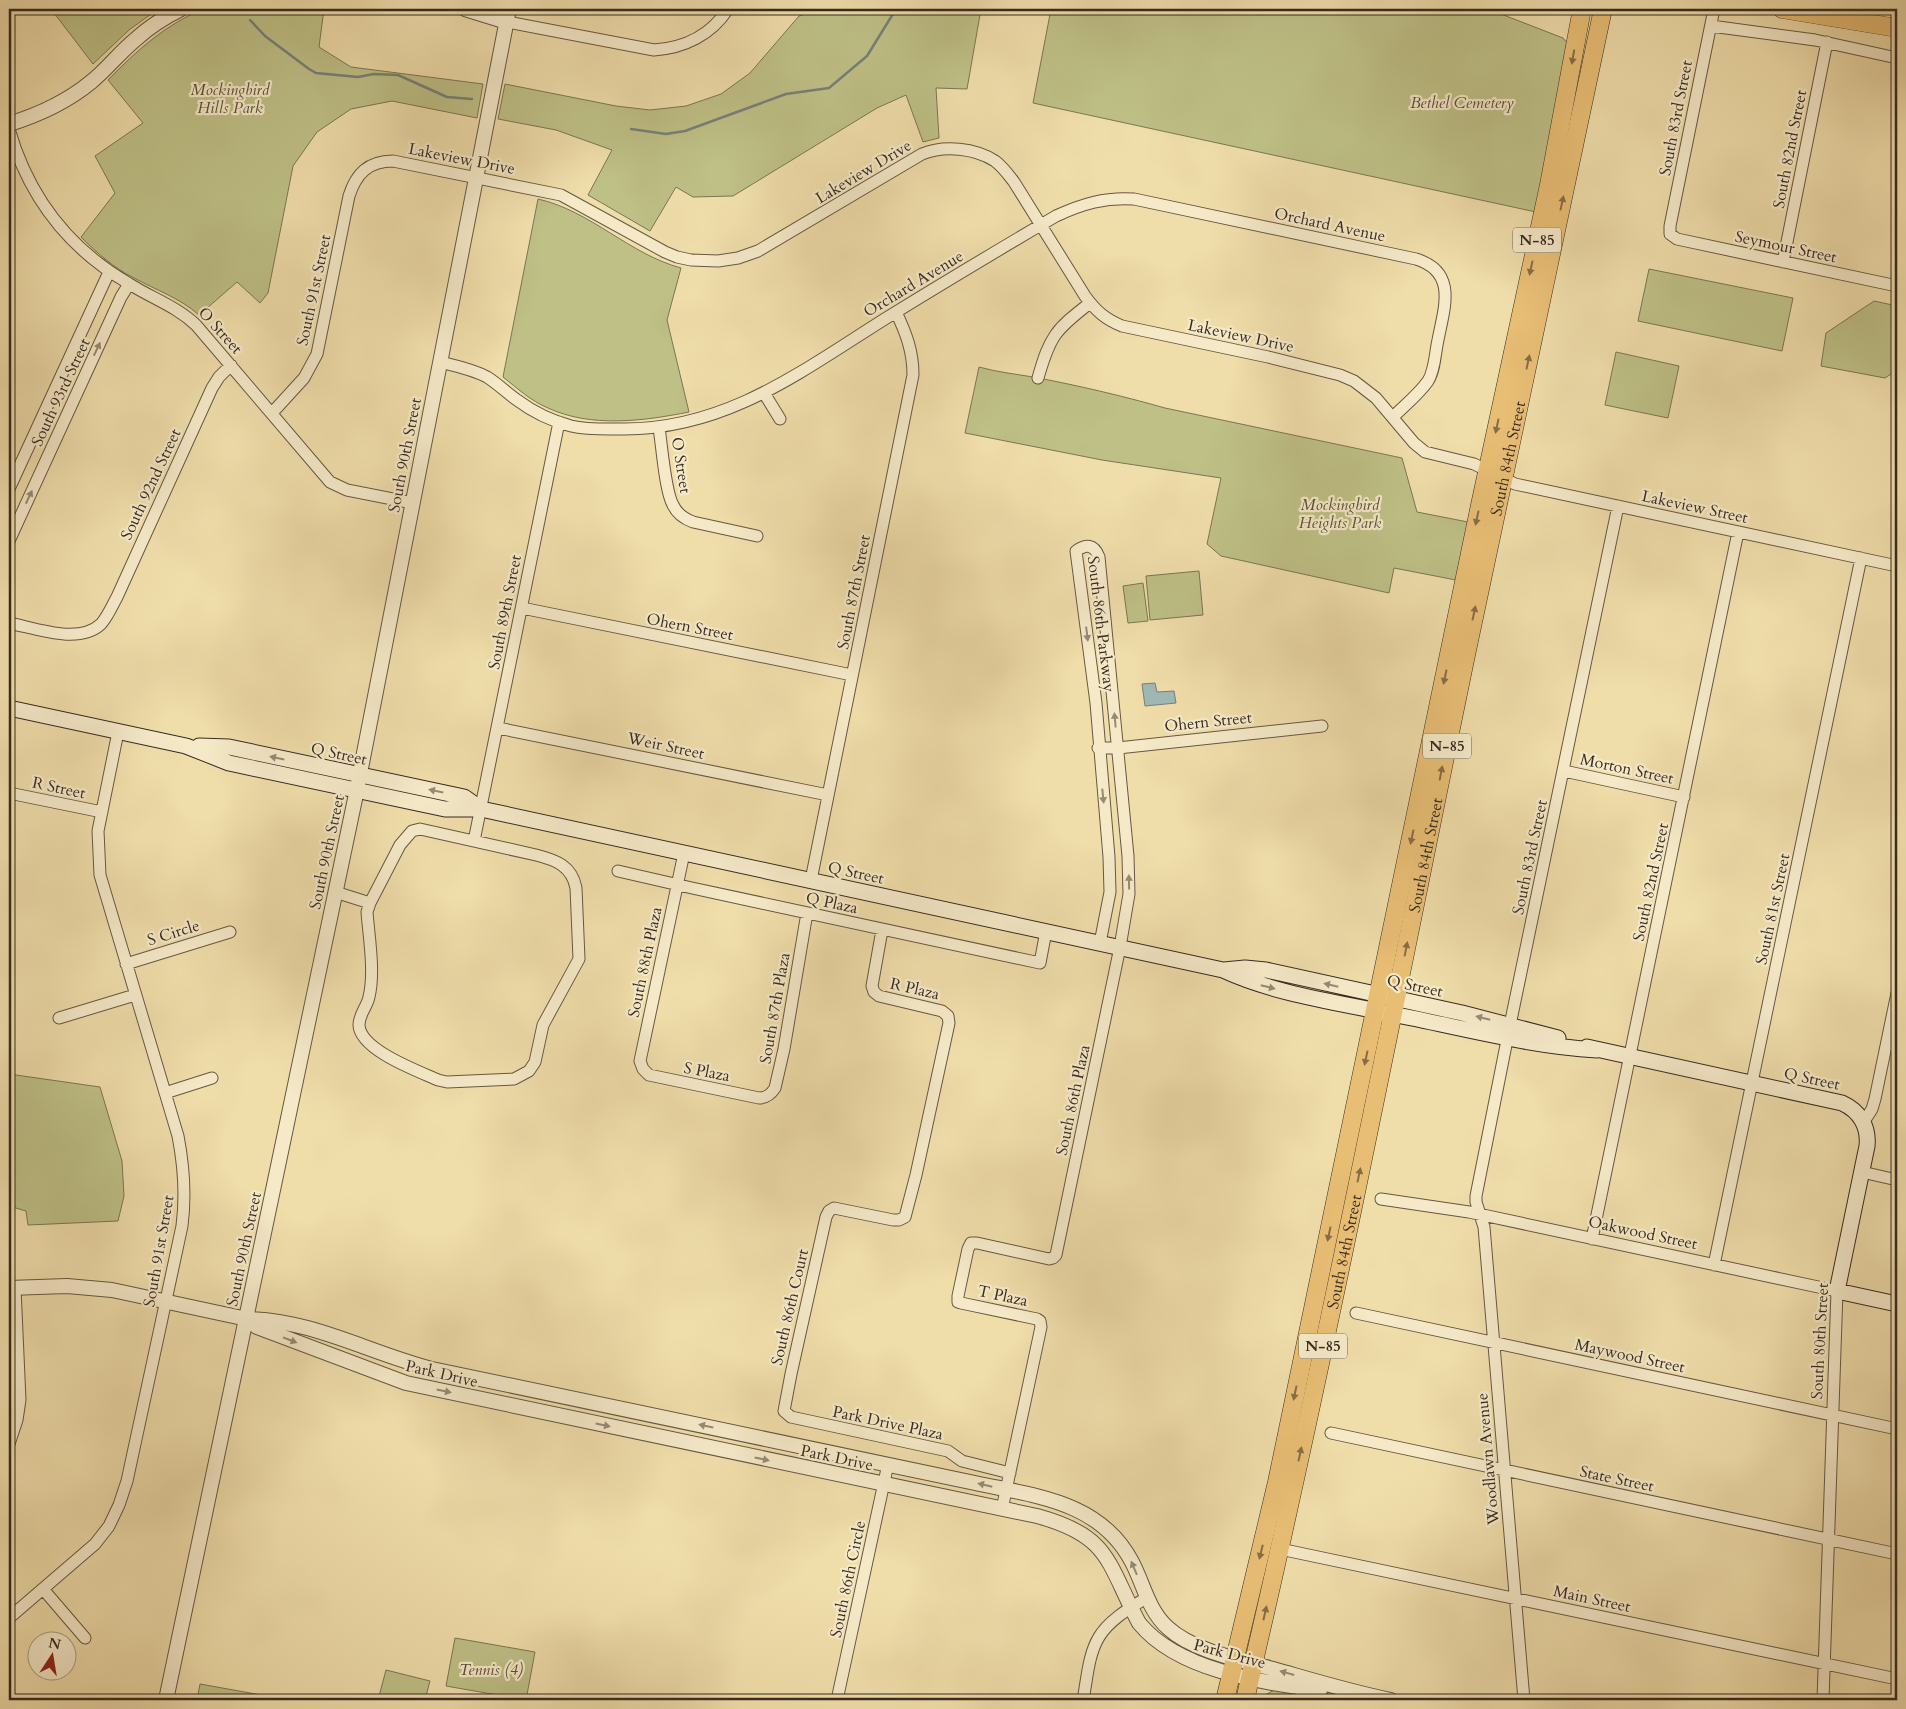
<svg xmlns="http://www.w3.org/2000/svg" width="1906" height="1709" font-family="Cardo,serif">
	<rect width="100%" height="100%" fill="#efddaa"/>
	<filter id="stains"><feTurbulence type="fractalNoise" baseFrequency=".004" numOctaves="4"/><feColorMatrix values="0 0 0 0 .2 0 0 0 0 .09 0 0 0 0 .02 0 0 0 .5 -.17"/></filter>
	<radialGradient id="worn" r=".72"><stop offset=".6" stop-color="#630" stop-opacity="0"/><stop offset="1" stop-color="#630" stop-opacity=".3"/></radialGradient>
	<!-- green -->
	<path fill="#bec086" stroke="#7a7654" d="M51,9h107l-29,21 -36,34z
		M203,9h121l-5,38 32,20 132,17 -6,34 -85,-17 -41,8 -34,23 -24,34 -25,127 -8,10 -23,-21 -38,33c-19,-17 -43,-25 -65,-37 -20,-10 -37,-25 -53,-41l34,-44 -20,-37 48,-33 -35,-43c28,-29 57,-55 95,-71z
		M819,9h162l-14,80 -31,-1 3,50 -16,4 -17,-47 -29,13 -144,88 -40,1 -17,-10 -26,44 -62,-36 24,-45 -56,-20 -58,-11 7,-35 111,22 34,4 36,-4 35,-12 29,-21 49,-57z
		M1051,9h437l75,29 4,5 -31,169 -503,-109z
		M538,199c53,12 91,55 143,69l-14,52 22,92c-45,9 -98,16 -141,-4 -17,-7 -31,-20 -45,-31z
		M1649,269l144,29 -11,53 -144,-30z
		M1874,301l23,5v48l-3,18 -9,6 -64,-12 5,-33z
		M1616,352l63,14 -11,52 -63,-13z
		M979,367c18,5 36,7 54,10 43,8 90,19 132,31l237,50 15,54 51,10 -12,58 -62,-12 -5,25 -168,-37 -14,-12 14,-66 -119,-18 -137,-27z
		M1199,571l4,44 -53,5 -4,-44z
		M1143,583l5,38 -20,2 -5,-37z
		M9,1074l91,13 22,74 2,35 -6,25 -90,4 -2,-14 -17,-5z
		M455,1638l80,14 -9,48 -80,-14z
		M386,1670l44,11 -5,19h-47z
		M200,1684l89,16h-92z
		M1282,1686l82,14h-104l5,-5z"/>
	<!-- water -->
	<path fill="#a0b8b5" stroke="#76807a" d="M1155,683l2,9 17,-1 2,12 -31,3 -3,-22z"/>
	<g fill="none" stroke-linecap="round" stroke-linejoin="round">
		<!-- stream -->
		<path stroke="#76807a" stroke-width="2.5" d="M250,20l15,16 44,33 7,4 42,4 16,-3 24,1 49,22 25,2
			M631,129l35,5 19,-3 101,-37 43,-6 38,-32 29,-47"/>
		<defs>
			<path id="minor" d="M1714,9l-44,217v8l7,5 220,47
				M507,22l147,28c30,-2 57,-15 74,-41
				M1711,26l104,14 82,18
				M9,129c19,66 59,119 119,154 23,15 48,23 68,42l134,157 17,8 66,13
				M1783,262l44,-220
				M440,362c16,4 32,7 47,15 11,7 20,16 30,23 16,12 35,21 54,26 17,4 35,3 53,3 104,0 179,-59 264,-112 55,-34 112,-68 168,-101 26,-12 49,-19 78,-17l282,60c42,13 28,49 22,81 -3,13 -3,30 -10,41 -9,13 -23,24 -35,36
				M1038,378c12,-42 17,-48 52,-75
				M764,393l16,26
				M272,413l32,-35 13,-24 32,-158c7,-22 19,-35 44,-35l168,34 104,57 12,5 14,3 27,1 20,-3 20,-7 164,-97c22,-9 53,-6 73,7 8,6 13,13 19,21l71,114c11,15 20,23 37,30l146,31 72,18 14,6 22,17 38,45 11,9 49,12 41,20 382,82
				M659,428c3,18 6,63 14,77 4,9 12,14 20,17l64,14
				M9,489l100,-217
				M9,541l112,-244 8,-13
				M522,608l330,67
				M9,623c26,5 70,22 92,1 7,-8 11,-18 16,-27l95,-209 7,-11 12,-12
				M498,728l330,67
				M1098,748h20l204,-22
				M1564,771l120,26
				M9,793l93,19
				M474,841l85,-419
				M684,853l-44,208 3,8 6,6 110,23c8,0 12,-4 16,-10l9,-39 23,-136
				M618,871l74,17 348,75 6,-32
				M811,880l102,-505c0,-24 -7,-42 -17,-63
				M335,892l35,11 -3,9c2,26 8,60 2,85 -2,10 -10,17 -10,28 1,25 59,46 79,55l9,2 67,-3 15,-8 6,-9 8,-37 36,-66 -3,-71c-4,-22 -20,-28 -40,-33l-116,-26 -8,2 -12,14 -30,58
				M882,930l-10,56 2,6 5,4 63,15 6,5 1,7 -33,152 -11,42 -6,3h-6l-59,-12 -5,3 -3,6 -35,157 -7,37 7,6 157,34 14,10 48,12
				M126,964l104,-32
				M59,1018l76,-23
				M165,1093l47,-15
				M1863,1123l9,-14 3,-10 22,-106
				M1862,1172l35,8
				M1381,1199l88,13 368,79 -14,409
				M1592,1239l146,-707
				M1714,1265l147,-707
				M1356,1313l541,116
				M1331,1433l566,121
				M9,1444l8,-24 3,-20 -5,-112
				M1002,1509l39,-182 -1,-6 -3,-2 -76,-16 -3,-1v-6l10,-47 3,-6h6l72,16 4,-1 3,-3 64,-308 9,-53 -1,-38 -29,-299c-5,-13 -13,-13 -23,-6l20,152 13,154 1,35 -10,51
				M1280,1549l617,130
				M43,1589l42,49
				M9,1618l86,-74 14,-18 10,-21 8,-24 55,-255c4,-31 2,-59 -4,-90l-78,-261 -2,-44 20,-99
				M837,1700l51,-236
				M1083,1700c4,-20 5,-45 16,-63 10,-17 31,-29 47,-39
				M1524,1700l-40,-473 -8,-25v-6l34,-171 108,-519"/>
			<path id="tertiary" d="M465,9l42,13
				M9,124c29,-9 59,-23 82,-42 16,-13 29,-30 45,-43 13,-12 29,-22 45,-30
				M9,1288l58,-2 45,4 135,29c66,1 122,34 185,50l543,114c60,13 125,18 157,79 12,23 16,48 36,66 25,23 73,32 105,41 39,11 78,23 118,31
				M247,1319l10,8 149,56 631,133c74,20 70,47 102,107 39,48 122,59 181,67
				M166,1700l189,-901 154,-790"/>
			<path id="secondary" d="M9,708l177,38 43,17 216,46h36l742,161c52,24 112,32 169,44 68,13 136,32 205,36
				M199,746l30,1 235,50 17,12
				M1224,970l21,-2 21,2 196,43 96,25
				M1587,1047l255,56c18,8 27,24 25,43l-30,145 60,13"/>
			<g id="primary">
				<path d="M1782,9l115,19"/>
				<path d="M1225,1700l52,-218 203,-977 69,-320 33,-176"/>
				<path id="s1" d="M1245,1700c81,-346 149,-696 221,-1045 44,-216 93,-430 137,-646"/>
			</g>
		</defs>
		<!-- minor casing -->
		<use href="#minor" stroke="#655843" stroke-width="13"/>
		<!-- tertiary casing -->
		<use href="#tertiary" stroke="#655843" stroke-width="16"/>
		<!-- secondary casing -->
		<use href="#secondary" stroke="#372b21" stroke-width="17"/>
		<!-- primary casing -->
		<use href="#primary" stroke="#372b21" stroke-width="19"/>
		<!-- minor -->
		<use href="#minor" stroke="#f5e9c8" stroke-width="11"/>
		<!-- tertiary -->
		<use href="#tertiary" stroke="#f5e9c8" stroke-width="14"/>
		<!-- secondary -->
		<use href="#secondary" stroke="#f5e9c8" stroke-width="15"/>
		<!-- primary -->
		<use href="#primary" stroke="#e8be75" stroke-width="18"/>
	</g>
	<!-- one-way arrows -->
	<defs><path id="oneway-solid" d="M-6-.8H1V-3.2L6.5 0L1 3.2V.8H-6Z" transform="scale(1.25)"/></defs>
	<g fill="#876d47">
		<use href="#oneway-solid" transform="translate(1573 57) rotate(100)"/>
		<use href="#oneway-solid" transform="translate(1562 203) rotate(-78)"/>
		<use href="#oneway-solid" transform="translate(1531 268) rotate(102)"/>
		<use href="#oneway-solid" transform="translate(1528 362) rotate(-78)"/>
		<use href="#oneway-solid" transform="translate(1497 426) rotate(102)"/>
		<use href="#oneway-solid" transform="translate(1477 518) rotate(102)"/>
		<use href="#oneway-solid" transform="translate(1474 613) rotate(-78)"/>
		<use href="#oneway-solid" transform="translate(1445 677) rotate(102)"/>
		<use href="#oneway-solid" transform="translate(1441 773) rotate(-79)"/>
		<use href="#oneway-solid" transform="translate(1412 837) rotate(102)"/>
		<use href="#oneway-solid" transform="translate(1406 949) rotate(-79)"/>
		<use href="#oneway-solid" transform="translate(1366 1058) rotate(102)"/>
		<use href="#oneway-solid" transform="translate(1359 1175) rotate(-78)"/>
		<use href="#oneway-solid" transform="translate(1329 1234) rotate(102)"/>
		<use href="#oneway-solid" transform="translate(1295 1393) rotate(102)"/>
		<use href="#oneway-solid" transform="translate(1300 1454) rotate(-78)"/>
		<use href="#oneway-solid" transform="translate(1261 1552) rotate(104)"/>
		<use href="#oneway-solid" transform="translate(1265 1613) rotate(-77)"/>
	</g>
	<g fill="#968a74">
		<use href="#oneway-solid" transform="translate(97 349) rotate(-65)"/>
		<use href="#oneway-solid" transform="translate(29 497) rotate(-65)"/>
		<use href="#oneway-solid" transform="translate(1087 634) rotate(83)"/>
		<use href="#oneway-solid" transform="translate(1115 720) rotate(-95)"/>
		<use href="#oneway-solid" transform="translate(277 758) rotate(-168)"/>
		<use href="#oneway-solid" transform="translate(436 791) rotate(-168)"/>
		<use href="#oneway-solid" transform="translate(1103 796) rotate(84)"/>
		<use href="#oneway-solid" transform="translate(1129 882) rotate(-91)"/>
		<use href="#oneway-solid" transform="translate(1331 985) rotate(-167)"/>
		<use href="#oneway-solid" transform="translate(1268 987) rotate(14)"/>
		<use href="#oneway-solid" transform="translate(1483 1018) rotate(-166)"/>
		<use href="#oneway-solid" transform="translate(290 1340) rotate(21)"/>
		<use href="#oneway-solid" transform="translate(444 1391) rotate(12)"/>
		<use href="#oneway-solid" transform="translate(603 1425) rotate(12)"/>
		<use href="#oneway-solid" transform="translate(706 1426) rotate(-168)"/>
		<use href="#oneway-solid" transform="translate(762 1459) rotate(12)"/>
		<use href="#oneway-solid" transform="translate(985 1485) rotate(-167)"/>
		<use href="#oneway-solid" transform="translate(1134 1568) rotate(-113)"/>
		<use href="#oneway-solid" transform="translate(1287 1673) rotate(-164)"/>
	</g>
	<g text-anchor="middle" stroke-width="4.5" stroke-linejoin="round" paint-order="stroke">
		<!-- shield labels -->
		<g fill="#f5e9c8" stroke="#706453" stroke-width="1">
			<rect x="1513" y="227.5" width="48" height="25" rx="4"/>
			<rect x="1423" y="733.5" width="48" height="25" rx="4"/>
			<rect x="1299" y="1333.5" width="48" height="25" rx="4"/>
		</g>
		<g font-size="15" font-weight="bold" fill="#372b21">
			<text x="1537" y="245">N-85</text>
			<text x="1447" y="751">N-85</text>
			<text x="1323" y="1351">N-85</text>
		</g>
		<!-- park labels -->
		<g font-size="16" font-style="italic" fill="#59503a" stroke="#f5e9c8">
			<text x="230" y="95">Mockingbird<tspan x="230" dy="18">Hills Park</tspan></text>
			<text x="1462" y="108">Bethel Cemetery</text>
			<text x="1340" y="510">Mockingbird<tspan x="1340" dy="18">Heights Park</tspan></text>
			<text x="491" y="1675">Tennis (4)</text>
		</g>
		<!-- street labels -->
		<g font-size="16" fill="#372b21" stroke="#f5e9c8">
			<text transform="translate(1675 118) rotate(-79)" y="6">South 83rd Street</text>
			<text transform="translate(1789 149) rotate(-79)" y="6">South 82nd Street</text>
			<text transform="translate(462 158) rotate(11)" y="6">Lakeview Drive</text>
			<text transform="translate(863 171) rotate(-31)" y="6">Lakeview Drive</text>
			<text transform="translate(1330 224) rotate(12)" y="6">Orchard Avenue</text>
			<text transform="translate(1786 246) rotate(12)" y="6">Seymour Street</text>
			<text transform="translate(913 283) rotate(-31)" y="6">Orchard Avenue</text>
			<text transform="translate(313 290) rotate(-78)" y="6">South 91st Street</text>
			<text transform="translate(221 330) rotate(48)" y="6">O Street</text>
			<text transform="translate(1241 335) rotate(12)" y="6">Lakeview Drive</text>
			<text transform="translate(60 392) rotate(-65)" y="6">South 93rd Street</text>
			<text transform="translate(404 455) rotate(-79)" y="6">South 90th Street</text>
			<text dy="6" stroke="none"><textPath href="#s1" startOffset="1269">South 84th Street</textPath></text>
			<text transform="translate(682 465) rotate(81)" y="6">O Street</text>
			<text transform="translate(150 484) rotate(-65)" y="6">South 92nd Street</text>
			<text transform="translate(1695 506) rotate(12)" y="6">Lakeview Street</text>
			<text transform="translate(853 592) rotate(-79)" y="6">South 87th Street</text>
			<text transform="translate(504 612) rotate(-79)" y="6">South 89th Street</text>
			<text transform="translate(1102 624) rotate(83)" y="6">South 86th Parkway</text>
			<text transform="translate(690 626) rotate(11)" y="6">Ohern Street</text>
			<text transform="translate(1208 721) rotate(-6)" y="6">Ohern Street</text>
			<text transform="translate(666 745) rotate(12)" y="6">Weir Street</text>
			<text transform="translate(339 753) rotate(12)" y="6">Q Street</text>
			<text transform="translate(1627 768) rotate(12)" y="6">Morton Street</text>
			<text transform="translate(59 787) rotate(12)" y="6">R Street</text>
			<text transform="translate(326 852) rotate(-78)" y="6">South 90th Street</text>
			<text dy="6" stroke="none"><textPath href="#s1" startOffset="864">South 84th Street</textPath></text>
			<text transform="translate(1529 857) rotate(-78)" y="6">South 83rd Street</text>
			<text transform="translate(856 872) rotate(12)" y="6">Q Street</text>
			<text transform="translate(1650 882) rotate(-78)" y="6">South 82nd Street</text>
			<text transform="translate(832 902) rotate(12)" y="6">Q Plaza</text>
			<text transform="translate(1772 909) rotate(-78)" y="6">South 81st Street</text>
			<text transform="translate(173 932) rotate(-17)" y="6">S Circle</text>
			<text transform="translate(644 962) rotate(-78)" y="6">South 88th Plaza</text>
			<text transform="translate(1415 985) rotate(12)" y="6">Q Street</text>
			<text transform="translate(915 988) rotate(13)" y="6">R Plaza</text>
			<text transform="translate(774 1008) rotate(-80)" y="6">South 87th Plaza</text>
			<text transform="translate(707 1071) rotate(11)" y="6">S Plaza</text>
			<text transform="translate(1812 1078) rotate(12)" y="6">Q Street</text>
			<text transform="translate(1072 1100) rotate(-78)" y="6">South 86th Plaza</text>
			<text transform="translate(1643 1232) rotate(12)" y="6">Oakwood Street</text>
			<text transform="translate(243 1249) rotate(-78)" y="6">South 90th Street</text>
			<text transform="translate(158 1251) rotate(-80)" y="6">South 91st Street</text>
			<text dy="6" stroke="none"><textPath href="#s1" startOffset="459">South 84th Street</textPath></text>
			<text transform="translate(1003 1295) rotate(12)" y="6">T Plaza</text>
			<text transform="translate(789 1307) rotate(-77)" y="6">South 86th Court</text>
			<text transform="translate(1819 1341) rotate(-87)" y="6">South 80th Street</text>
			<text transform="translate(1630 1355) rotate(12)" y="6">Maywood Street</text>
			<text transform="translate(442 1373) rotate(13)" y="6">Park Drive</text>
			<text transform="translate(888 1422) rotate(12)" y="6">Park Drive Plaza</text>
			<text transform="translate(837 1457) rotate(12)" y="6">Park Drive</text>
			<text transform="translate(1487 1459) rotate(-95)" y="6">Woodlawn Avenue</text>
			<text transform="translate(1617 1478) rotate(12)" y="6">State Street</text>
			<text transform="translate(847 1579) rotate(-78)" y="6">South 86th Circle</text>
			<text transform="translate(1592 1598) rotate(12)" y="6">Main Street</text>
			<text transform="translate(1230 1653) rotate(15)" y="6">Park Drive</text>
		</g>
	</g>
	<!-- margin -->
	<rect width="1906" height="1709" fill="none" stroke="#efddaa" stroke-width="30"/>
	<rect x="10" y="10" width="1886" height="1689" fill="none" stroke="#372b21" stroke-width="2.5"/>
	<rect x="15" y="15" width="1876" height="1679" fill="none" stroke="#372b21"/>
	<!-- north arrow -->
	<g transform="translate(52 1656) rotate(12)"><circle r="24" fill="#f5e9c8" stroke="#a99d85"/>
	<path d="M0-4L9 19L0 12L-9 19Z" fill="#8f2418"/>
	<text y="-8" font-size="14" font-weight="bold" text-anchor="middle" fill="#372b21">N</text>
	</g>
	<rect width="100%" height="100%" filter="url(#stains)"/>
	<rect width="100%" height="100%" fill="url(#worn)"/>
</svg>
